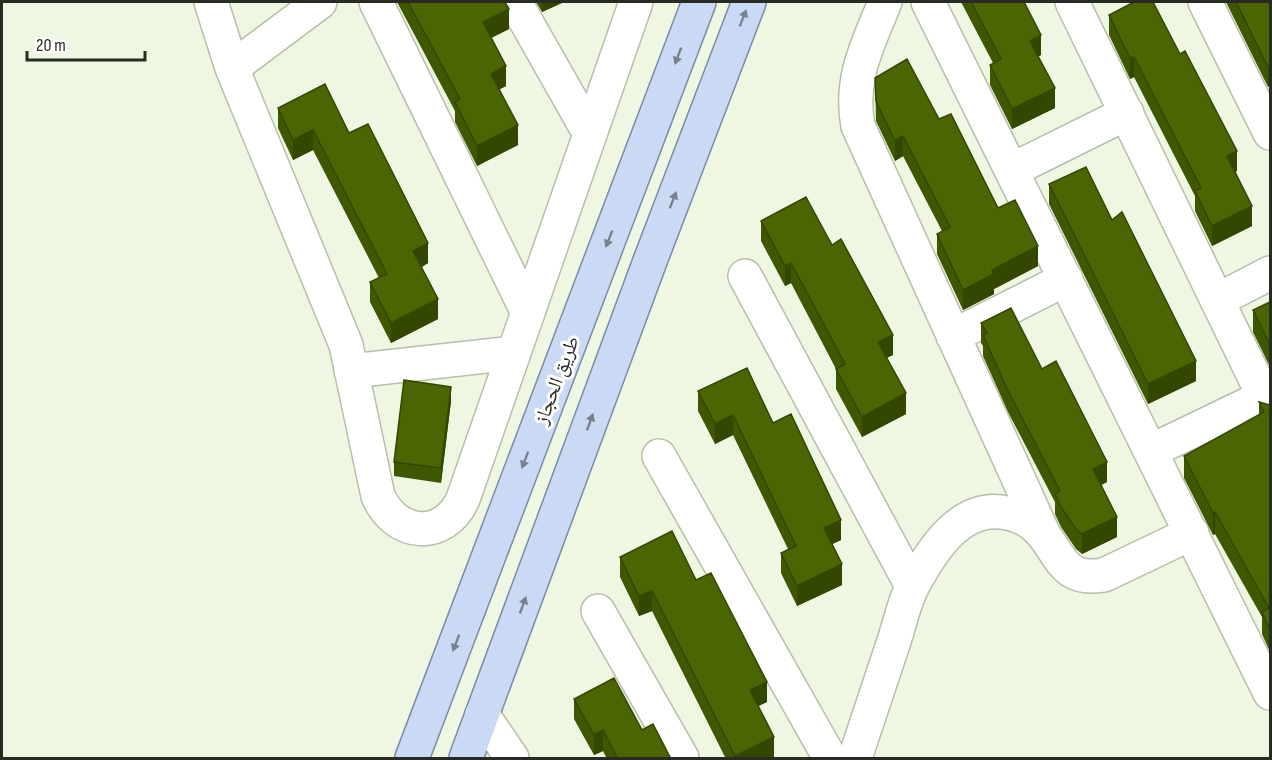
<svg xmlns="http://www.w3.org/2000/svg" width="1272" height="760" font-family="'Sofia Sans Condensed','Noto Naskh Arabic',sans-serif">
	<rect width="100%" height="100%" fill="#eff7e3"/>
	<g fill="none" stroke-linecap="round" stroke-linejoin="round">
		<defs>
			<path id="minor" d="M211,2l21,66 114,277 32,151c18,41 66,45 85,3l173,-497
				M376,2l152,311
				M515,2l75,132
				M885,2c-17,42 -36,77 -27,124l186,409
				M928,2l342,691
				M1072,2l198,407
				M1205,2l65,131
				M232,68l88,-66
				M1012,170l115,-57
				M745,276l167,310
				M1218,300l52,-27
				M953,336l113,-57
				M351,371l163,-18
				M1151,451l114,-55
				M659,456l171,302
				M598,611l84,147
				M482,714l30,44
				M855,758c13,-39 26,-78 39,-117 6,-18 10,-39 19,-56 19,-35 48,-82 94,-72 9,2 18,5 25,11 29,21 24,59 72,51l88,-42"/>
			<path id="major" d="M412,758l287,-756
				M466,758l184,-497 99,-259"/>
		</defs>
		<!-- minor casing -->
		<use href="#minor" stroke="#b7beab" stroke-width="36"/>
		<!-- major casing -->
		<use href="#major" stroke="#7a8ca6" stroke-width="36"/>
		<!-- minor -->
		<use href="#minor" stroke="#fff" stroke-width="33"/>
		<!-- major -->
		<use href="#major" stroke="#cad9f4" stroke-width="33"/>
	</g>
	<!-- wall -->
	<path fill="#405702" d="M397,2h108l4,27 -18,9 15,48 -7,3 19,56 -41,21 -22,-44v-11z
		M536,2h28l-22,10z
		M961,2h63l17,53 -3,2 17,51 -43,21 -22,-44v-20l3,-2z
		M1226,2h44v83l-2,2z
		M1109,15l128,156 -2,1 17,54 -40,20 -17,-35v-15l-61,-119 -4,2 -21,-44z
		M875,78l64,41 99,147 -44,23v5l-31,16 -26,-56v-20l5,-3 -39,-75 -8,5 -19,-40z
		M278,108l71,25 79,130 -6,4 16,52 -47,24 -21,-41v-20l9,-4 -66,-128 -20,10 -15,-32z
		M1049,184l63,36 84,161 -48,23 -99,-200z
		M761,221l132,134 -7,3 20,56 -44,23 -26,-48v-20l-45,-86 -6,3 -24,-45z
		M1270,302v65l-17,-35v-22z
		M981,323l61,46 65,113 -6,3 16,52 -35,17 -6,-5 -15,-22 -6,-13v-12l-47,-90 -25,-56v-10l-2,-3z
		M698,391l75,32 68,117 -9,4 10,41 -45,21 -16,-33v-20l7,-4 -55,-114 -18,9 -17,-33z
		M451,401l-10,82 -47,-7v-14z
		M1259,402l11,3v247l-8,-18v-17l-47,-83 -2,1 -29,-57v-22l75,-41z
		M620,557l76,23 71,122 -9,4 16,51 -3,2h-45l-74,-148 -13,5 -19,-39z
		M574,699l68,31 29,29h-64l-4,-8 -9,4 -20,-36z"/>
	<!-- shaded-wall -->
	<path fill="#344701" d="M542,2h22l-22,10z
		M509,9v20l-26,13v-20z
		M1041,35v20l-11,6v-20z
		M1134,57v20l-4,2v-21z
		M1270,65v20l-2,2v-20z
		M506,66v20l-15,8v-20z
		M1055,88v20l-43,21v-20z
		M518,125v20l-41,21v-20z
		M313,130v20l-20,10v-20z
		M903,136v20l-8,5v-20z
		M1237,151v20l-10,5v-20z
		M1252,206v20l-40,20v-20z
		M428,243v20l-15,8v-20z
		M1038,246v20l-44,23v5l-31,16v-20l29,-20z
		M791,263v20l-6,3v-20z
		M438,299v20l-47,24v-20z
		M893,335v20l-15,7v-20z
		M1196,361v20l-48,23v-20z
		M451,387v14l-10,82v-15z
		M906,393v21l-44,23v-20z
		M733,415v20l-18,9v-20z
		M1107,462v20l-14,7v-20z
		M1215,512v22l-2,1v-22z
		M1117,517v20l-35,17v-20z
		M841,520v20l-17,8v-20z
		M842,564v21l-45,21v-20z
		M652,591v20l-13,5v-20z
		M767,682v20l-17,8v-20z
		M603,730v21l-9,4v-20z
		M774,737v20l-3,2h-36v-3z"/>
	<!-- building -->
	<path fill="#4b6502" stroke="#344701" stroke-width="1.5" d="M408,2h97l4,7 -26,13 23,44 -15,8 27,51 -41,21 -22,-44 5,-3z
		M971,2h53l17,33 -11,6 25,47 -43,21 -22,-44 11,-6z
		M1134,2h19l27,52 5,-3 52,100 -10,5 25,50 -40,20 -17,-35 6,-3 -67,-131 -4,1 -21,-43z
		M1236,2h34v63l-2,2z
		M907,59l32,60 12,-5 47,94 17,-8 23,46 -46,24 2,4 -31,16 -26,-56 13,-7 -47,-91 -8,5 -19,-40 -1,-23z
		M325,84l24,49 19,-9 60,119 -15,8 25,48 -47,24 -21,-41 17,-8 -74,-144 -20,10 -15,-32z
		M1086,167l26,53 10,-8 74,149 -48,23 -99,-200z
		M806,197l26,48 9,-6 52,96 -15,7 28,51 -44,24 -26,-48 9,-5 -54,-101 -6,3 -24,-45z
		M1270,302v43l-17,-35z
		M1011,308l31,61 14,-8 51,101 -14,7 24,48 -35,17 -6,-5 -15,-22 -6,-13 5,-3 -52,-100 -25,-56 4,-2 -6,-10z
		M747,368l26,55 18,-9 50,106 -17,8 18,36 -45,22 -16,-33 15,-7 -63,-131 -18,9 -17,-33z
		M404,380l47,7 -10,81 -47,-6z
		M1259,402l11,3v225l-8,-18 7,-4 -54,-96 -2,1 -29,-57 80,-44z
		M672,531l24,49 15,-7 56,109 -17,8 24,47 -39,19 -83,-165 -13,5 -19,-39z
		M614,678l28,52 11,-6 18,35h-53l-15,-29 -9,5 -20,-36z"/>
	<!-- one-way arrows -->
	<defs><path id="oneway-solid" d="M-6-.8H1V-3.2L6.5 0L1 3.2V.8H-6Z" transform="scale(1.5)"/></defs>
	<g fill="#79828c">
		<use href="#oneway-solid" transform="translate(743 18) rotate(-69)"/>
		<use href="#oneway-solid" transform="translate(678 56) rotate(111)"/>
		<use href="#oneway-solid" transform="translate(673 200) rotate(-69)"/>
		<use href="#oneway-solid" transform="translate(609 239) rotate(111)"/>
		<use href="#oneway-solid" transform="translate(590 422) rotate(-70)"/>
		<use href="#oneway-solid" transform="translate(525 460) rotate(111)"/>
		<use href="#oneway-solid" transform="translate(523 605) rotate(-70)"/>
		<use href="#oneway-solid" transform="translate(456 643) rotate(111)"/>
	</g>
	<g text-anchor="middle" stroke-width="6" stroke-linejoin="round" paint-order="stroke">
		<!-- street labels -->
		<g font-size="20" fill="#282b24" stroke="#fff">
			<text transform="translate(556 380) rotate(-69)" y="7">طريق الحجاز</text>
		</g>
	</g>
	<!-- border -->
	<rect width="1272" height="760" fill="none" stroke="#282b24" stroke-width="6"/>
	<!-- scale -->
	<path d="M27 51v9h118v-9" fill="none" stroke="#282b24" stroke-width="3"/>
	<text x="36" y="51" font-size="18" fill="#282b24" stroke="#ffffff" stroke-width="4.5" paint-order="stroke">20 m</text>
</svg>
